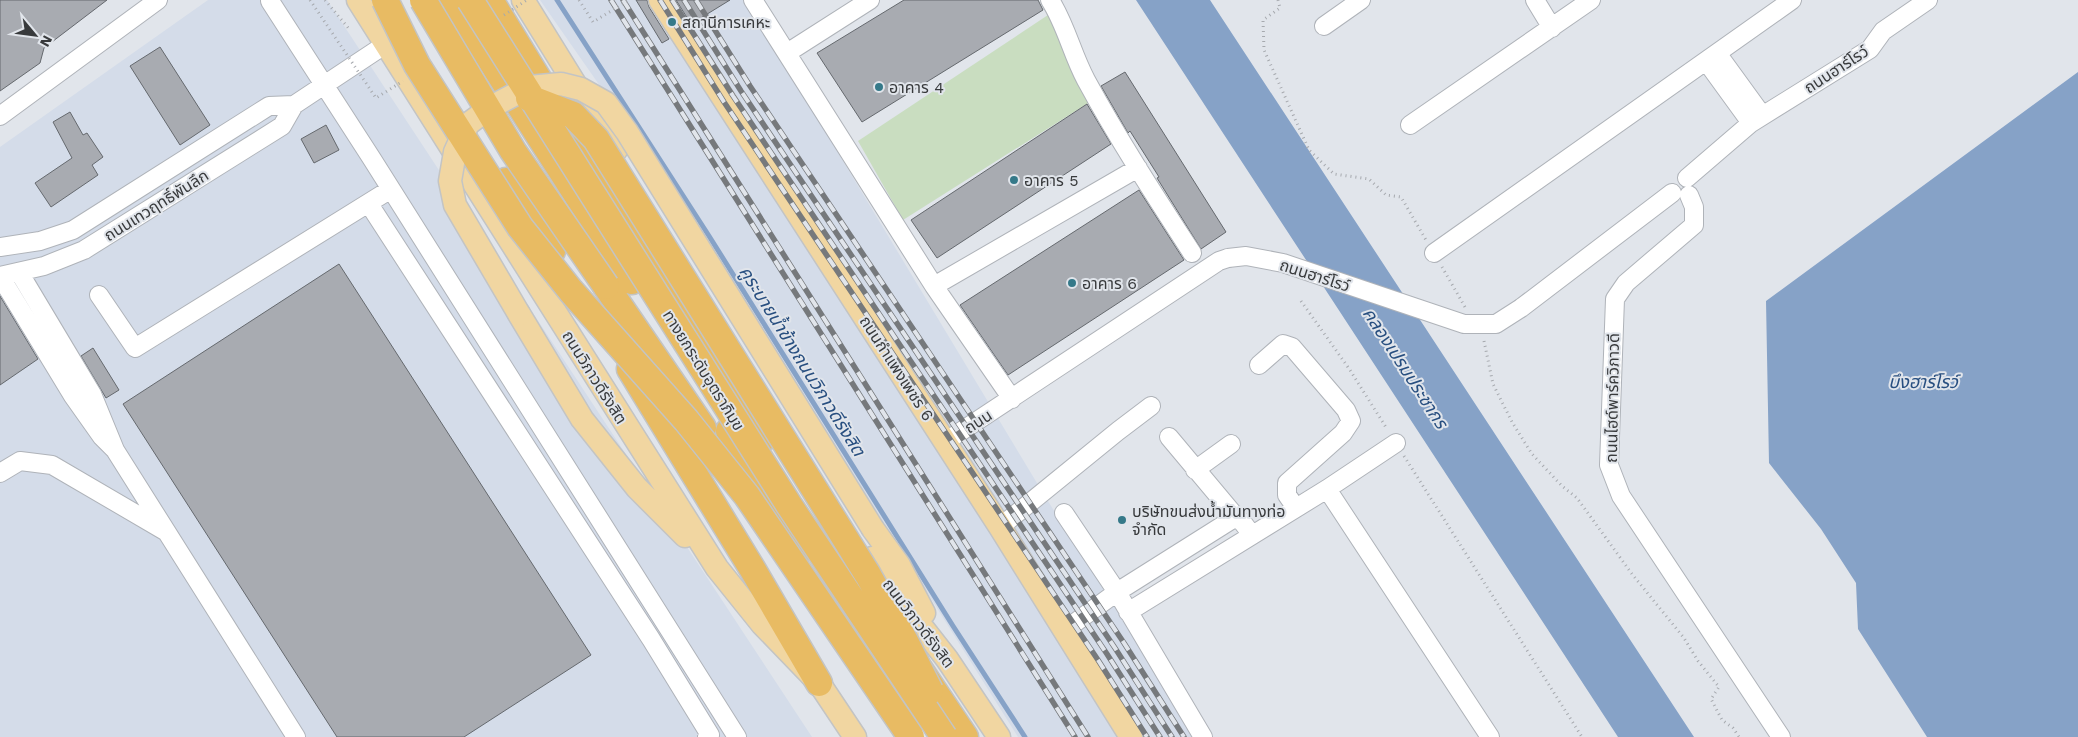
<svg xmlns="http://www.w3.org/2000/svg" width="2078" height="737" font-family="'Work Sans','Noto Sans Thai',sans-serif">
	<rect width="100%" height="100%" fill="#e1e5eb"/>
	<!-- built -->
	<path fill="#d4dce9" d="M208,0h119l485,737h-812v-590z
		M540,0h206l300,498 151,239h-179l-328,-522z"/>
	<!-- green -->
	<path fill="#c9ddc0" d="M1054,11l39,89 -190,120 -45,-79z"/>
	<!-- water -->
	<path fill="#86a2c7" d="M1136,0h74l484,737h-76z
		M2078,72v665h-151l-69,-108 -2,-46 -35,-54 -52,-66 -3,-162z"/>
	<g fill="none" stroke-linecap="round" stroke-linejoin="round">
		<!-- stream -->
		<path stroke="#86a2c7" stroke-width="5" d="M557,0l152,236 244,390 72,111"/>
	</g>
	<!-- building -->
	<path fill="#a8abb1" stroke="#65696e" d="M0,0h107l-63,48 -4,15 -40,28z
		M636,0h11l2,7 20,32 -7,4z
		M676,0h54l-39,24z
		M904,0h134l5,10 -181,112 -45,-69z
		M160,47l50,78 -30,20 -50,-79z
		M1125,72l101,160 -25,17 -44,-71 2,-1 -29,-46 -2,2 -27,-47z
		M1087,104l24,40 -174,114 -26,-38z
		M70,112l13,23 4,-2 16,24 -11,8 6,10 -47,32 -16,-24 37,-25 -19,-36z
		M326,125l13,25 -25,13 -13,-24z
		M1139,190l45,70 -176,115 -48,-70z
		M339,264l252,391 -127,82h-127l-214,-333z
		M0,296l38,63 -38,26z
		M93,348l26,42 -13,8 -25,-42z"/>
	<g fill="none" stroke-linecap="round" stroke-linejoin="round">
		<defs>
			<path id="minor" d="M753,0l181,286 78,113
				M1050,0c16,25 22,54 36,80 32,59 69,116 106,173
				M1535,0l17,28
				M270,1l102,158 365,578
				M1324,26l37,-26
				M787,53l83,-53
				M1717,53l45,62
				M1706,61l45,62
				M0,116l158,-116
				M1410,125l181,-125
				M1687,178l64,-55 119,-74 13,-18 45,-31
				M1689,195l5,12v18l-68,58 -11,16 -6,166 12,31 160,241
				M369,204l282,435 59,96 -3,2
				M0,247l40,-6 33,-11 196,-124 25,-1
				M1434,253l358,-253
				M19,272l73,122 23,56 181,287
				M934,286l204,-118
				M99,295l36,53 256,-159
				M1521,308l151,-115
				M1259,365l24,-21 9,3 54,63 5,11 -8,12 -56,50v12l9,13
				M1169,437l67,80 7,6 9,12
				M945,442l274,-181 9,-3
				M115,450l-13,-13 -29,-41 -73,-120 44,-10 40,-16 198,-124 12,-21 92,-61
				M1195,470l36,-26
				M0,473l20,-12 32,4 113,66
				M1327,489l163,248
				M1064,513l53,79 86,145
				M1000,527l118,-96 33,-25
				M1128,612l199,-123 69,-46
				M1065,630l52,-38 119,-75"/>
			<path id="major" d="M358,0l359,568 45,56 57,59 36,54
				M523,0l93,150
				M660,0l340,527 131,210
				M519,314l63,105 55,69 48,48
				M873,529l26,36 25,48
				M872,558l13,22 62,79 52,78"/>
			<path id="highway" d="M452,0l180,281
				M490,0l107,175 170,261
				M506,181l46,70
				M606,286l97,142
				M630,369l123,201 66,113
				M729,431l68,121
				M920,670l45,67"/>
		</defs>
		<!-- minor casing -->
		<use href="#minor" stroke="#afb3b9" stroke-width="20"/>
		<!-- major casing -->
		<use href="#major" stroke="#c3c4c4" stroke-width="25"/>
		<!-- highway casing -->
		<use href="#highway" stroke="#c3c4c4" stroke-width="29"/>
		<!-- path -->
		<path stroke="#a6a9ae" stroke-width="3" stroke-dasharray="1 4" stroke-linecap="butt" d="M325,0l25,30
			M1278,0l2,8 -17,12 1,30 45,100 25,24 35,5 17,16 15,2 25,43
			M1442,267l23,40
			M1301,301l49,69 37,59
			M1484,341l9,43 19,38 20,32 30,32 15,12 55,76 52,64 14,23 21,26 -8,12 11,21 11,8 6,9
			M1404,456l178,281"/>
		<!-- minor -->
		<use href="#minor" stroke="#fff" stroke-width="18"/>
		<!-- major -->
		<use href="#major" stroke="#f1d6a1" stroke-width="22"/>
		<!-- highway -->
		<use href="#highway" stroke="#e8bb63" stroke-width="26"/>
		<defs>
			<path id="rail" d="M611,0l464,737
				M623,0l465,737
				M660,0l64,102 374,558 49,77
				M672,0l61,96 374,558 53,83
				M684,0l57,91 374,557 57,89
				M696,0l54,86 374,557 60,94"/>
		</defs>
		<!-- rail casing -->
		<use href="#rail" stroke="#76797c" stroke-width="5.5"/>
		<!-- rail -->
		<use href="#rail" stroke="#e1e5eb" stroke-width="4" stroke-dasharray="11" stroke-linecap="butt"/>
		<defs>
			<path id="minor-bridge" d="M1228,258l18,-2 37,7 181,61h32l25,-16"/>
			<path id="major-bridge" d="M519,314l-64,-109 -5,-24 5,-29 13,-28 23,-17 38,-20 32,-3 20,5 25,14 21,29 246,397"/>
			<path id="highway-bridge" d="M385,0l32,65 103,162 51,64 115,129 61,76 164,241
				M423,0l90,151 93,135
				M470,0l319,505 155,232
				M529,98l44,17 23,24 272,436 37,66 25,50"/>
		</defs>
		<!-- minor-bridge casing -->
		<use href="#minor-bridge" stroke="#afb3b9" stroke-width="20" stroke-linecap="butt"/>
		<!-- major-bridge casing -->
		<use href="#major-bridge" stroke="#c3c4c4" stroke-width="25" stroke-linecap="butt"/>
		<!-- highway-bridge casing -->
		<use href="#highway-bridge" stroke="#c3c4c4" stroke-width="29" stroke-linecap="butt"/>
		<!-- path-bridge -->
		<path stroke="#a6a9ae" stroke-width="3" stroke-dasharray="1 4" stroke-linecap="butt" d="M310,0l66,98 27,-17
			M579,0l14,22 36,-22
			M504,15l23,-15"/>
		<!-- minor-bridge -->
		<use href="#minor-bridge" stroke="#fff" stroke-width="18"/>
		<!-- major-bridge -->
		<use href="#major-bridge" stroke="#f1d6a1" stroke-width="22"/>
		<!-- highway-bridge -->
		<use href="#highway-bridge" stroke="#e8bb63" stroke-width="26"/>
	</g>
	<!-- markers -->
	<g fill="#357989" stroke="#e1e5eb" stroke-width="2">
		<circle cx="672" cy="22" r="5"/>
		<circle cx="879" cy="87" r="5"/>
		<circle cx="1014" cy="180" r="5"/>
		<circle cx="1072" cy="283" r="5"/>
		<circle cx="1122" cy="520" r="5"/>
	</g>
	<g text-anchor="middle" stroke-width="4" stroke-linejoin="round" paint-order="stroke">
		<!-- poi labels -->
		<g font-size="16" fill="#383a3c" stroke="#e1e5eb" text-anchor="start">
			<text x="682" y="28">สถานีการเคหะ</text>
			<text x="889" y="93">อาคาร 4</text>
			<text x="1024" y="186">อาคาร 5</text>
			<text x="1082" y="289">อาคาร 6</text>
			<text x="1132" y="517">บริษัทขนส่งน้ำมันทางท่อ<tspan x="1132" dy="18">จำกัด</tspan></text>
		</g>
		<!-- street labels -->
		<g font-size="16" fill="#383a3c" stroke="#e1e5eb">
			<text transform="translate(1836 69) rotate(-33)" y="6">ถนนฮาร์โรว์</text>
			<text transform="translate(156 205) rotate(-32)" y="6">ถนนเทวฤทธิ์พันลึก</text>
			<text transform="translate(1315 275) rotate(18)" y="6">ถนนฮาร์โรว์</text>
			<text transform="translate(897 368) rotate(57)" y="6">ถนนกำแพงเพชร 6</text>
			<text transform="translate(704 370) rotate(58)" y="6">ทางยกระดับอุตราภิมุข</text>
			<text transform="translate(595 377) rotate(58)" y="6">ถนนวิภาวดีรังสิต</text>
			<text transform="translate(1612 398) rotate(-89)" y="6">ถนนไฮด์พาร์ควิภาวดี</text>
			<text transform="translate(978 421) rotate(-33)" y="6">ถนน</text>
			<text transform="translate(919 623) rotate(53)" y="6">ถนนวิภาวดีรังสิต</text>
		</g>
		<!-- water labels -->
		<g font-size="18" font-style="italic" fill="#284f80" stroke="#e1e5eb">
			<text transform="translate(802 361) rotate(58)" y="6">คูระบายน้ำข้างถนนวิภาวดีรังสิต</text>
			<text transform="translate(1405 368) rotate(57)" y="6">คลองเปรมประชากร</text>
			<text x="1923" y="388">บึงฮาร์โรว์</text>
		</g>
	</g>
	<!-- north arrow -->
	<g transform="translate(35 35) rotate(119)" stroke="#e1e5eb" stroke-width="4" paint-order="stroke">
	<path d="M0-4L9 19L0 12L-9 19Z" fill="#383a3c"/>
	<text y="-8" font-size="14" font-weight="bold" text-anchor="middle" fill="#383a3c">N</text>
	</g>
</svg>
